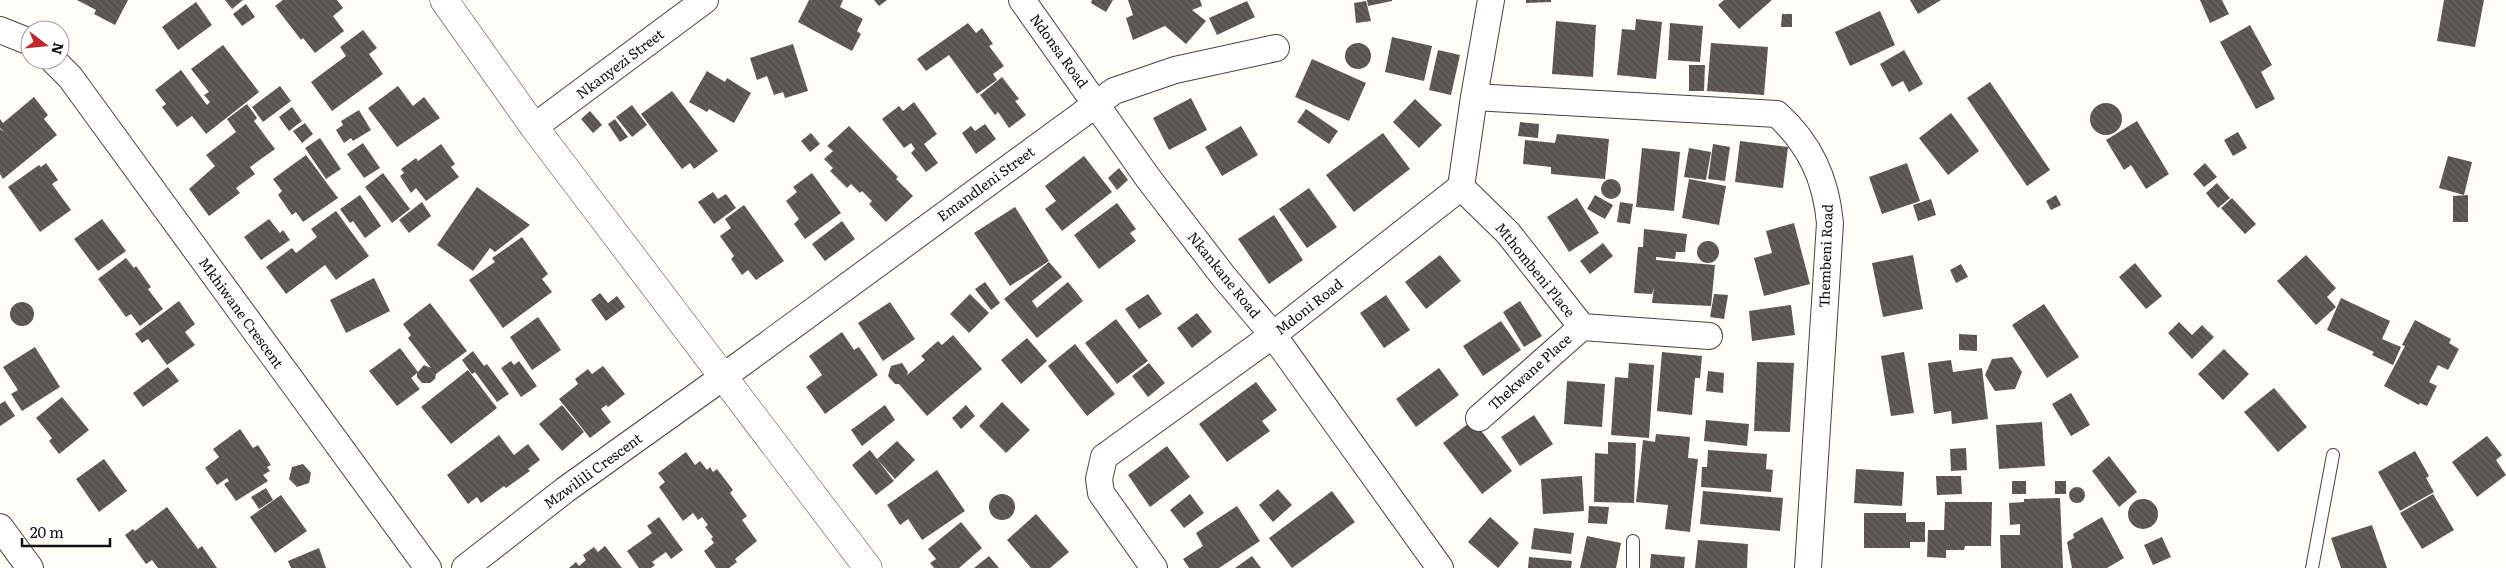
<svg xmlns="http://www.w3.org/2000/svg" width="2506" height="568" font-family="Literata,serif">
	<defs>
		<pattern id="building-back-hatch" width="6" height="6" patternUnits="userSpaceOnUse" patternTransform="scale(1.25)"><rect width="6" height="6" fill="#5a524d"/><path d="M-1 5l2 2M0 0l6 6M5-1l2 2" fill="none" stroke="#6d6662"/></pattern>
	</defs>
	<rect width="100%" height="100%" fill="#fffdf5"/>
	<!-- building -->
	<path fill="url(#building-back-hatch)" d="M77,0h51l-13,25 -21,-11 2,-4z
		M225,0h18l-11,9z
		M283,0h54l6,8 -10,8 11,15 -29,22 -12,-15 -2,2 -26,-34z
		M809,0h34l-3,7 23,12 -6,12 4,3 -9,17 -54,-29z
		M874,0h13l-8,6z
		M1092,0h21l-7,12 -15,-9z
		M1128,0h72l2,6 -10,4 14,11 -20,23 -21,-18 -32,14 -7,-22 7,-3z
		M1367,0h25v1l-24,5z
		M1526,0h25v2l-25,1z
		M1724,0h48l-33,29 -21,-24z
		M1910,0h31l-23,14z
		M2200,0h22l7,14 -19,9z
		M2444,0h40l-9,47 -38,-6z
		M1247,1l8,16 -38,18 -8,-17z
		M1366,1l5,20 -15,2 -2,-20z
		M196,2l16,23 -34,25 -16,-23z
		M246,4l9,13 -13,9 -9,-12z
		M1880,11l15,34 -45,21 -15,-34z
		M1782,14h10v13h-11z
		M1636,19l26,3 -6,57 -39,-4 5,-46 13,1z
		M1556,21l40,4 -3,52 -41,-3z
		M968,23l8,10 6,-5 11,16 -4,2 15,20 -11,8 4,6 -20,14 -28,-39 -23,16 -9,-12z
		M1670,23l33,3 -3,36 -32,-2z
		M2250,25l22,40 -11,7 14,27 -19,10 -36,-67z
		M363,30l14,18 -8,6 14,20 -51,37 -21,-29 35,-26 -6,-9z
		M1392,37l40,9 -8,35 -39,-9z
		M1345 56a13 13 0 1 1 26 0a13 13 0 1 1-26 0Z
		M1711,43l57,4 -4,48 -57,-4z
		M793,44l15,47 -23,7 -2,-6 -9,3 -7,-19 -10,4 -7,-22z
		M223,45l36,47 -53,42 -14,-18 -15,11 -15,-20 4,-3 -11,-14 26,-20 26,35 3,-3 -6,-7 5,-3 -18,-23z
		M1438,50l22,5 -9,40 -22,-5z
		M1904,50l19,34 -14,8 -6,-11 -11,6 -12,-23z
		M1312,59l54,24 -17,38 -54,-24z
		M1689,65h16l-1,26h-15z
		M707,71l18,11 2,-4 24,15 -17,30 -25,-14 -2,3 -18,-10z
		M1002,77l17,22 -4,2 11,14 -17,13 -11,-16 -3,3 -15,-20z
		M1990,82l60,88 -23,16 -60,-88z
		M280,86l11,15 -28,21 -11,-15z
		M398,86l15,20 11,-9 16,21 -43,29 -29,-39z
		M672,91l46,60 -24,18 -4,-6 -8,6 -41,-55z
		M34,97l14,18 -4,4 13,16 -54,44 -3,-5v-45l4,3 -4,-4v-9l3,4z
		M1191,98l16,32 -38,20 -16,-32z
		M1415,99l27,26 -23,23 -26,-26z
		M914,102l23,32 -13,10 14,19 -12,9 -15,-19 4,-4 -4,-6 -7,5 -22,-29 17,-13 4,5z
		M2090 119a16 16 0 1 1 32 0a16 16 0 1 1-32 0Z
		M247,104l10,14 -3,3 21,28 -25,18 5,7 -19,14 4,5 -31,23 -20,-27 26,-23 -9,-11 30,-23 -9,-13z
		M632,105l15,20 -15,12 -16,-20z
		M292,107l10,14 -13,10 -10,-14z
		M1306,109l32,22 -9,13 -32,-22z
		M359,110l12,20 -18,11 -2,-3 -7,5 -8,-13 7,-5 -2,-4z
		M590,111l12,14 -9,8 -12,-14z
		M1951,113l28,38 -31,24 -29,-37z
		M615,119l13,18 -8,5 -12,-18z
		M2137,121l32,53 -23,15 -15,-24 -7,5 -18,-30z
		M1520,122l19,2 -1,14 -20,-2z
		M305,123l8,11 -11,9 -9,-12z
		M985,124l11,15 -20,15 -14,-21 9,-7 4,5z
		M849,126l49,51 -2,2 17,17 -27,26 -17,-18 3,-3 -10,-10 -2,2 -9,-9 -4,4 -17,-17 3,-3 -9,-9 9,-8 -6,-5z
		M1241,126l17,29 -36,21 -17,-29z
		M2238,132l9,16 -14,8 -9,-16z
		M811,133l9,11 -10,8 -9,-11z
		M1383,133l27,36 -56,43 -28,-37z
		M1557,134l52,5 -4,40 -54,-5v-7l-28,-3 2,-24 30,3z
		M320,138l21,31 -15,10 -21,-31z
		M1740,141l48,6 -5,41 -48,-6z
		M363,143l17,25 -16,10 -17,-24z
		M441,144l14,20 -4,3 8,10 -33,24 -10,-13 -5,5 -11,-17 4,-3 -3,-4 15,-11 2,3z
		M1713,144l17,3 -5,34 -17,-2z
		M1642,148l38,4 -6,59 -38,-4z
		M1689,148l22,4 -5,28 -22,-3z
		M306,155l32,43 -35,24 -7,-10 -4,3 -14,-20 4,-4 -9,-12z
		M1084,156l28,36 -50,39 -17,-22 11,-8 -11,-15z
		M2448,156l24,6 -8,33 -25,-7z
		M46,163l12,17 -6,4 19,26 -31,22 -32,-45 31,-22 2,2z
		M1907,163l13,38 -38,13 -13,-37z
		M2205,163l12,14 -13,10 -11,-13z
		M1119,168l9,12 -11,10 -9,-12z
		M383,173l27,36 -18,14 -27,-36z
		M812,173l29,40 -36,26 -11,-15 5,-5 -13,-18 11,-9 -4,-5z
		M1689,179l37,7 -7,39 -37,-7z
		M1601 189a10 10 0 1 1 20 0a10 10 0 1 1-20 0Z
		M2217,183l13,15 -12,10 -12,-15z
		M477,187l53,38 -35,27 -5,-4 -17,23 -36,-26z
		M1309,188l28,39 -30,21 -28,-39z
		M713,192l5,7 8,-5 10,14 -22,16 -16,-22z
		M360,195l21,31 -16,12 -12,-17 -3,2 -10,-14z
		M1595,195l18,10 -8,14 -18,-10z
		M2056,195l5,10 -10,5 -5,-9z
		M2468,195v27h-15v-26z
		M1577,198l22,35 -30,19 -22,-35z
		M2232,198l24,26 -11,10 -24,-26z
		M1931,199l5,16 -18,6 -5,-16z
		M422,202l9,14 -22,17 -10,-13z
		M1620,202l13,2 -3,20 -13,-2z
		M1117,203l19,26 -6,4 6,8 -37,28 -25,-34z
		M744,205l40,56 -28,19 -8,-10 -6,5 -11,-16 3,-3 -14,-20 11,-8 -6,-9z
		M1015,207l34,54 -39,25 -36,-53z
		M336,211l33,45 -33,24 -11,-15 -39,29 -20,-27 26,-19 4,5 21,-16 -6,-8z
		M1274,215l29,45 -34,24 -31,-45z
		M102,219l24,32 -28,20 -24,-32z
		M269,219l11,14 3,-3 7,10 -29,20 -17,-23z
		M842,221l13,18 -30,22 -13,-17z
		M1794,223l16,61 -46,12 -10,-38 18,-5 -6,-22z
		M1644,229l43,5 -2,18h-9l-1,7 -19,-2v3l59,5 -4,41 -59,-3 2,-16 -2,7 -18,-1 4,-46h5z
		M522,237l26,37 -6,5 10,13 -49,36 -34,-48 26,-18 -3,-4z
		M1697 252a11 11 0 1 1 22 0a11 11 0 1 1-22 0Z
		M1603,243l10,13 -23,18 -10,-13z
		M1440,255l21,26 -35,28 -21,-27z
		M1913,255l10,54 -40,8 -11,-54z
		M2306,255l30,33 -9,9 9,10 -20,18 -39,-44z
		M126,258l8,10 2,-2 15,21 -3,2 15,20 -23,17 -9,-12 -5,3 -28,-38z
		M1049,262l13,15 -30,24 5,7 31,-26 15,19 -46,37 -33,-39z
		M2135,263l27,33 -16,13 -27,-32z
		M1961,264l7,13 -12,6 -6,-13z
		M374,278l16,33 -44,22 -16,-33z
		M985,282l15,21 -9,7 -16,-21z
		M600,293l8,10 9,-7 8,11 -19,14 -15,-21z
		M970,294l19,19 -20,20 -19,-19z
		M1148,294l14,20 -23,15 -14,-20z
		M1714,294l14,1 -4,24 -14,-2z
		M1386,295l24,35 -26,18 -24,-35z
		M2341,298l49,23 -8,18 19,8 -8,18 -21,-10 2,-3 -47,-22z
		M179,301l16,23 -10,8 10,13 -28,20 -19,-26 -6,4 -7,-9z
		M1520,301l22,35 -18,11 -21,-35z
		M10 314a12 12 0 1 1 24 0a12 12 0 1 1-24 0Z
		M890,302l25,37 -32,22 -25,-38z
		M430,303l37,48 -31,23 -1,5 -5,4h-8l-5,-6v-4l-6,5 9,11 -23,17 -28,-35 31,-23 18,24 6,-7 7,3 -23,-30 3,-3 -8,-11z
		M2044,304l35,53 -32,21 -35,-53z
		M1791,305l4,30 -43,6 -3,-30z
		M1197,313l15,19 -20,16 -15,-20z
		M538,317l23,33 -29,20 -22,-33z
		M1116,319l32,42 -31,23 -32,-41z
		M2415,320l36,19 -2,4 10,6 -11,21 -10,-5 -9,17 8,4 -10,20 -7,-3 -1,2 -35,-19 21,-40 -3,-1z
		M1501,321l20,29 -38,26 -20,-30z
		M2179,322l13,13 10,-10 12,12 -22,22 -24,-26z
		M842,332l12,18 5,-3 19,28 -53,39 -19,-27 16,-12 -13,-19z
		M1959,334l18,1v16l-18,-1z
		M953,335l29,34 -55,47 -28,-32h-4l-7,-8 3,-10 11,-3 6,9 -1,3 18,-15 -4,-4 17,-15 4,4z
		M1027,338l20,23 -26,23 -20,-24z
		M1075,344l40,50 -28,22 -39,-50z
		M35,347l25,40 -38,24 -11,-17 7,-4 -15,-23z
		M2224,349l25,25 -26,26 -25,-26z
		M473,351l11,15 3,-2 22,30 -12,8 -22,-30 -3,2 -10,-14z
		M1662,352l40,4 -2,22h-5l-3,37 -35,-4z
		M1904,352l10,61 -23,3 -10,-60z
		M2012,357l10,15 -7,17 -20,2 -10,-16 7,-16z
		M1951,360l2,12 29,-4 6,51 -36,5 -1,-13 -17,3 -6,-51z
		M511,361l3,4 5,-4 18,25 -16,11 -20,-29z
		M1757,362l37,1 -4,69 -36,-1z
		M1149,363l16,20 -17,14 -16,-21z
		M1629,363l25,2 -5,73 -38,-3 4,-58 13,1z
		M603,366l22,28 -17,13 -2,-2 -5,4 10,13 -21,16 -31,-39 19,-15 -3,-5 13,-10 4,5z
		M168,367l11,14 -36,26 -10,-14z
		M1439,368l20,27 -43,32 -20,-28z
		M468,370l29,38 -46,36 -30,-37z
		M1708,371l16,2 -1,20 -17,-2z
		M1567,381l38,3 -3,43 -38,-3z
		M1256,382l21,28 -15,11 8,10 -43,31 -28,-38z
		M2274,388l33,39 -29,25 -34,-40z
		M2071,393l19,32 -19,11 -19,-32z
		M62,397l27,33 -30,24 -10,-13 3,-3 -16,-20z
		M5,401l10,15 -15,10v-22z
		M1002,402l28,28 -24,23 -27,-27z
		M562,405l22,27 -22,19 -23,-27z
		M885,405l10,15 -33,26 -11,-16z
		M966,405l9,11 -14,13 -9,-11z
		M1534,415l19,29 -33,22 -19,-29z
		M1473,420l39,51 -30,23 -39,-51z
		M1706,420l43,4 -2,22 -43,-5z
		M2042,422l3,44 -46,3 -3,-44z
		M240,429l13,19 5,-3 13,20 -4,2 3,4 -7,4 5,6 -32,20 -12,-17 5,-3 -2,-3 -10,7 -12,-17 14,-11 -6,-8z
		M1656,434l34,3 -2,21 10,1 -8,73 -25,-3 3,-24 -32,-3 7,-62 12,2z
		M499,435l15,20 14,-11 12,16 -12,9 2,2 -24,17 -2,-2 -23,17 -4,-6 -9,7 -21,-29z
		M2487,436l15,19 -6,5 10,15 -29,22 -25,-35z
		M897,441l18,19 -20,19 -18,-20z
		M1608,442l28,1 -2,60 -40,-1 1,-49 13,1z
		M1167,446l23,31 -40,30 -22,-32z
		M1966,448l1,22 -16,1 -1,-22z
		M870,450l24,31 -18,14 -24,-30z
		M1708,450l59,4 -1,15 7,1 -2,22 -70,-5 1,-20h5z
		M2415,451l14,25 -3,2 8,14 -34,19 -22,-39z
		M686,452l9,13 5,-4 7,9 3,-3 3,5 4,-3 16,21 -3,3 17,23 -5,4 15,21 -22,18 2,3 -8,6h-13l-12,-17 10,-8 -3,-4 2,-2 -8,-10 3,-2 -6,-8 -4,3 -5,-7 -10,8 -24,-34 6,-5 -7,-9z
		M2109,456l28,36 -18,15 -27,-36z
		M104,459l23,32 -28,21 -23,-33z
		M303,464l8,9 -2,10 -12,4 -8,-8 3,-12z
		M1856,469l48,3 -2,34 -48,-3z
		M937,470l28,41 -43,29 -14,-21 -8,6 -13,-20z
		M1582,476l2,35 -41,3 -2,-35z
		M1936,476h25l1,18 -25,1z
		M2012,481h14v13h-14z
		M2055,481h11v13h-11z
		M2069 495a8 8 0 1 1 16 0a8 8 0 1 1-16 0Z
		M266,488l7,12 -14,9 -8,-12z
		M1278,489l14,16 -19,17 -14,-17z
		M1332,491l23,31 -63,46 -23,-30z
		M1703,491l80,7 -3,33 -80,-7z
		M1190,494l14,19 -20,15 -14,-18z
		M2433,494l21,36 -32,19 -22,-36z
		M989 507a13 13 0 1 1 26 0a13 13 0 1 1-26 0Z
		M281,495l26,36 -32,22 -25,-36z
		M2060,498l3,70h-62l-1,-33h20v-11l-10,1 -1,-22 15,-1v-3z
		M2128 514a15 15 0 1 1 30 0a15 15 0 1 1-30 0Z
		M1945,502h47l-1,44h-26l-1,4h-18v8l-19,-1 1,-27h16z
		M1237,506l23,35 -41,27h-30l-6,-9 20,-13 -7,-13z
		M1589,506l20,1 -2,17 -19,-1z
		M167,507l31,42 4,-3 15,22h-59l-6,-8 -6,4 -21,-29 8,-6 2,2z
		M1864,513h42v9h19v20h-15v6h-46z
		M1036,514l33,38 -19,16h-19l-24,-28z
		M659,517l24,33 -12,9 -5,-7 -14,10 3,3 -4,3h-12l-12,-17 25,-18 -5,-7z
		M1490,517l29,26 -21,25 -30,-26z
		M2102,517l22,41 -17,10h-35l-5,-26 7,-4 -1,-4z
		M961,522l21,26 -23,20h-25l-4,-5 6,-4 -8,-10z
		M2372,525l15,43h-46l-10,-30z
		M1534,528l40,5 -3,21 -40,-5z
		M1587,536l34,7 -5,25h-36z
		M2162,537l9,20 -18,8 -9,-20z
		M1698,540l50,4 -1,24h-52z
		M605,546l17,22h-53l7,-6 3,4 7,-6 -3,-5 11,-8 4,5z
		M319,548l7,20h-35l-3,-7z
		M1651,554l34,3 -1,11h-34z
		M989,556l10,12h-25z
		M1252,556l9,12h-26z
		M1529,557l43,4 -1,7h-43z"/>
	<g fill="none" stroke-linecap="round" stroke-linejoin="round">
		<defs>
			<path id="service" d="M1633,568v-27
				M2312,568l21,-113"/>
			<path id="minor" d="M1022,0l126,178 76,99 49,58 167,233
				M0,30l30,12
				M53,60l17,17 358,491
				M1474,97l303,17c33,30 49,65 53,109l-22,345
				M534,127l171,-127
				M1461,187l47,46 74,94 127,9
				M1479,418l103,-91
				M0,527l30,41
				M465,568l100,-78 158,-113 391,-286 61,-21 101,-22
				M1154,568l-53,-75 -2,-14 5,-22 169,-122 188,-148 13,-90 17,-97"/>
			<path id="tertiary" d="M444,0l90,127 334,441"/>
		</defs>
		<!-- service casing -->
		<use href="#service" stroke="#444" stroke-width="14"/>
		<!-- minor casing -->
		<use href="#minor" stroke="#444" stroke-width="28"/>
		<!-- tertiary casing -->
		<use href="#tertiary" stroke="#444" stroke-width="29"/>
		<!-- service -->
		<use href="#service" stroke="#fff" stroke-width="12"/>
		<!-- minor -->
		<use href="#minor" stroke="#fff" stroke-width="26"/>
		<!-- tertiary -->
		<use href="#tertiary" stroke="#fff" stroke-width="28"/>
	</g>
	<g text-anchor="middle" stroke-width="5" stroke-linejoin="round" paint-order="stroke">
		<!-- street labels -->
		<g font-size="14" fill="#111" stroke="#fff">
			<text transform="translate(1059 51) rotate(54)" y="5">Ndonsa Road</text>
			<text transform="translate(620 64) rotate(-37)" y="5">Nkanyezi Street</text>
			<text transform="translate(986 184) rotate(-36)" y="5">Emandleni Street</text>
			<text transform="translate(1826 256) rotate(-88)" y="5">Thembeni Road</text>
			<text transform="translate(1535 270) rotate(51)" y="5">Mthombeni Place</text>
			<text transform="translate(1224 275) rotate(51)" y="5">Nkankane Road</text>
			<text transform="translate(1309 307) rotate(-38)" y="5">Mdoni Road</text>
			<text transform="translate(241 313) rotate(54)" y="5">Mkhiwane Crescent</text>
			<text transform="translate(1530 372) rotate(-42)" y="5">Thekwane Place</text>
			<text transform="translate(593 471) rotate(-36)" y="5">Mzwilili Crescent</text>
		</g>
	</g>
	<!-- north arrow -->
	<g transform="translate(45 45) rotate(106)"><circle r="24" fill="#ffffff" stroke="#a0a0a0"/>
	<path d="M0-4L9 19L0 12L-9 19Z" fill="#c4262e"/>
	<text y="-8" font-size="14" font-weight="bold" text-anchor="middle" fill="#111111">N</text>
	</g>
	<!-- scale -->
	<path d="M22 538v8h88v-8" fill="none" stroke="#111111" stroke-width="2.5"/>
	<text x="30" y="538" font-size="15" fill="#111111" stroke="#ffffff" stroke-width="4" paint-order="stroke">20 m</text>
</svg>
